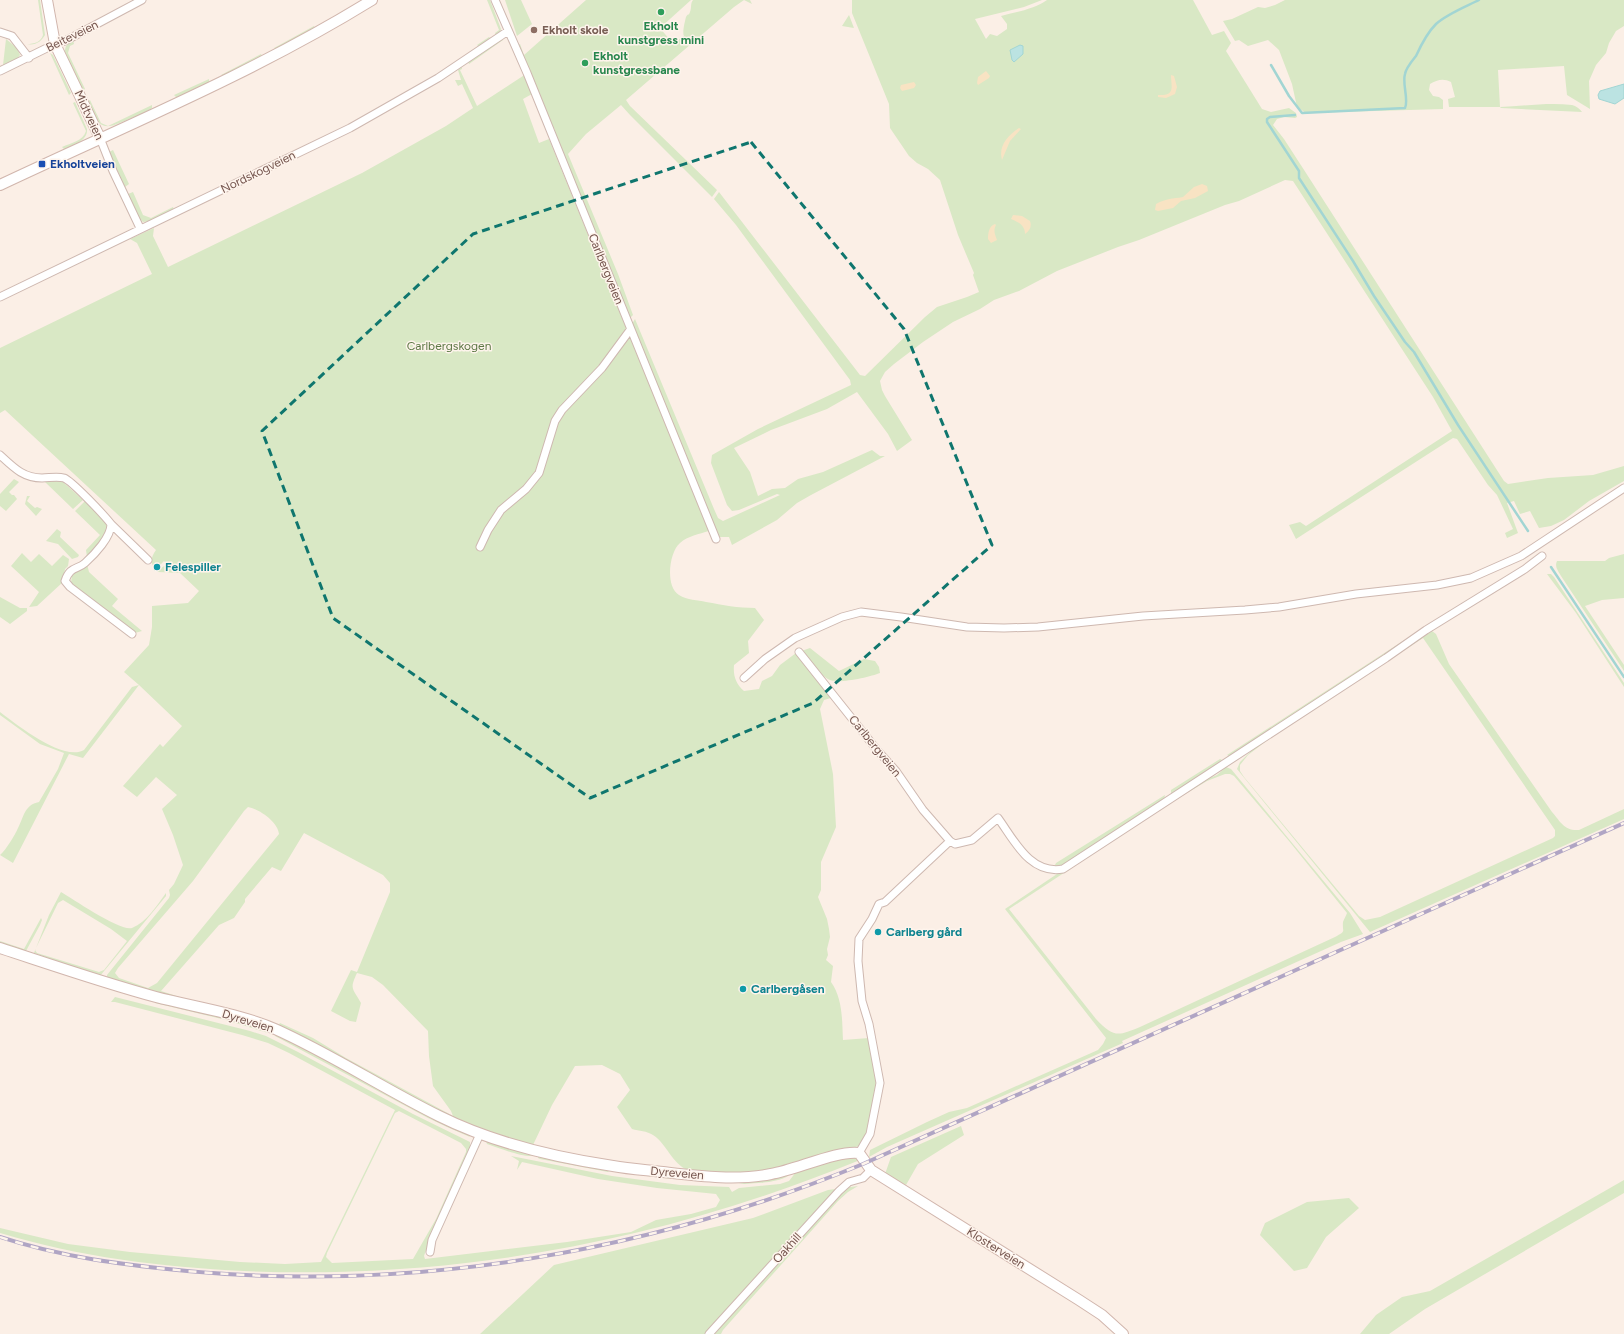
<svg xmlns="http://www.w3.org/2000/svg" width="1624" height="1334" font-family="Figtree,sans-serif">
	<rect width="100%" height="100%" fill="#fbefe6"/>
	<!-- green -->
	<path fill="#d9e8c5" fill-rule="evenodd" d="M38,0h2l5,35c-3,6 -10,11 -18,9 7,0 14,-2 16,-9z
		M487,0h3l11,29 -1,4 -21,14 -2,-2 12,-8 1,1 6,-2 -1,-3 4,-3z
		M505,0h16l11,24 -15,12z
		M586,0h105l-31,28 10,12 -2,2h7l9,-6c-2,-3 1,-15 2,-19 3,-5 2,0 4,-5 2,-5 0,-8 3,-12h57l2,4 -8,-4 -10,7 -108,93 4,6 87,84 -5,7 -82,-82 -9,-10 -35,29 -18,20 50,120 15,41 -4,4 -59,-150 -18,-38 3,-1 -1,-2 -3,1 -33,-84 2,-1 4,11z
		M852,0h190l-18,7 -49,12 11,20 4,-5 7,2 10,-7v-5l-6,-8c16,-4 33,-7 46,-16h146l19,35 12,-4 7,12 -5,8 36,58 9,3 18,-4 7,5 1,4 -2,1 -11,-1 -7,2 -4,6 11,14 22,34 198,308 4,3 40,-6 45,-3 31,-9v15l-35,20 -25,19 -13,6 -12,2 -9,-17 -10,3 -6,-13 -7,2 11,30 -11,5 -2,-5 8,-4 -16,-34 -9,-10 -31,-46 -4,-1 -157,101 -7,-14 11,-3 6,4 146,-95 -19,-34 -140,-216 -8,-1 -46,21 -14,4 -86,35 -21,7 -61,24 -38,20 -25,9 -14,9 -27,13 -30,20 -29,22 -9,8 -5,9 2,9 3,6 27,44 -15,11 -9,-17 -31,-42 -30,17 -56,21 -37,18 16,24 8,24 14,-7 13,-1 13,-9 25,-7 49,-22 8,6h5l-74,39 -14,8 -20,17 -45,25 -3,-8h-11l-86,-213 3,-5 79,190 4,9 5,3 57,-26 -3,-1 -38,16 -7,1 -5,-6 -16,-42 1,-8 46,-26 93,-44 -1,-5 -114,-155 -22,-26 5,-7 141,183 5,1 60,-59 12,-10 30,-10 12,-5 -6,-17 1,-2 -16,-38 -18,-55 -12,-11 -11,-6 -8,-7 -19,-28 -1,-24 -37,-91z
		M1285,0h339v26l-8,5 -7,12 -3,10 -10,12 -7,16 1,28 -23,-14 -3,-29 -66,4 2,37c24,-1 49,-5 72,-2 4,1 8,4 10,7l-81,-4 -1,-1h-51l-1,-8 7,-2 -4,-15c-8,-4 -14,-2 -21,2l-1,6 4,6 6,1 4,3v9l-137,4 -9,-6 -5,-23 -13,-34 -11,-10 -20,6 -9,-6 -4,1 -12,-20 9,-2 26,-12 7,1 10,-3z
		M849,15l5,13 -12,-2z
		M314,26l1,3 -39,21 -2,-2z
		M502,38l1,2 -34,24 -1,-2z
		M6,39l11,9 3,7 -4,5 -16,8v-2l3,-1z
		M73,40l1,4 -4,2 -2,7 17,36 -3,2 -18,-38 2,-7z
		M50,53l3,2 18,38 -2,2z
		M261,54l1,2 -38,19h-3z
		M462,67v2l-2,1 17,36 49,-32 6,20 -9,5 16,44 10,-4 160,392c-10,3 -21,5 -29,12 -11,9 -15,44 -1,52 8,5 19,5 27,7 17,3 32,6 49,6l9,12 -16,21 1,12 -15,12c-1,11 2,19 10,26l15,-2 3,-8 10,-5 8,-11 16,-12 14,-5 29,23 25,-12 11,2 4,6 1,6c-10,4 -41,11 -50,7 -3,-1 -6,-4 -8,-5l-5,3 11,14 3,6 -7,2 -4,9 13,65 3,53 -15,35v28l-3,7 9,22 2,10 1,8 -3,12 1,6 -2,5 7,6 -2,16c12,17 11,39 12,58l26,-2c2,12 8,30 8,43 0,13 -8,57 -18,65l-93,26 -36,2 -42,-4c-16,-6 -21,-26 -35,-35 -6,-4 -14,-4 -21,-6l-15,-22 13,-17 -10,-16 -18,-9 -27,1 -23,39 -19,40 -26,-7 -59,-22 -170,-90 2,-3 33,15 33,20 107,58 -2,-5 -18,-25 -4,-30 -1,-25 -45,-46 -11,-8 -15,-4c-8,17 -4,15 4,30l-5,19 -6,-1 -19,-10 20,-41 6,2 33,-80v-9l-7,-8 -79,-42 -23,38 -9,-4 -27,32v3l-11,16 -15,7 -58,66 50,16 -104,-28v-4l62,-77 1,-3 -1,-5 5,-6 9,-19 -10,-30 -11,-26 15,-14 -21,-18 -19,20 -14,-11 37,-42 3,3 19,-21 -43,-41 -56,73 -14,-4 -56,109 -13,-8c6,-5 15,-20 18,-27 6,-11 6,-23 21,-26l19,-33 6,-16 -24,-9 -40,-29v-3c16,12 63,50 84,38l48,-63 7,-2 -15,-13 25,-27 3,-18v-21l36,-3 11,-12 -19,-18 -22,-1 -1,-1 10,-7 -3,-3 -9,9c-5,-8 -4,-13 1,-20l-151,-140 -5,3v-65l152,-74 -15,-31 -7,-4 24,-11 -1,8 15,31 194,-94 84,-47 27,-18 -11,-24 -4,2 -3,-6h6l-3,-10zM248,807c11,2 30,15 31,27l-122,149 -9,5 -29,-10 -4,-5 3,-5 75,-87 51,-70z
		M209,79v4l-32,15 -3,-3z
		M90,100l11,23 7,3 44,-21v3c-6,5 -15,8 -23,11 -28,13 -29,9 -42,-17z
		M75,102l12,27c1,12 -14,16 -23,20l-2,-2c9,-4 21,-6 24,-16l-13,-28z
		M113,150l16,34 -4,3 -16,-35z
		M133,192l10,23 8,3 22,-11 1,3 -23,11 -8,1 -4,-4 -11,-24z
		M14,479l5,3 -10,10 3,3h2l3,4 -11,12 -6,-5v-12z
		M49,480l13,1 21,19 -10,9 -28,-27z
		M27,496h3l-3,5 8,7 2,-1 5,2 -6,7 -11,-12z
		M85,501l14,13 9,13 -3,8 -18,22 -1,-7 14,-15 -25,-24z
		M57,529l4,3 -1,5 19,18 -1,2 -6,2 -14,-15 -12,-3z
		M22,553l9,9 8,-8 13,12 11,-11 6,4 -1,7 -3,3 -2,13 -26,24 -8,1 10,-15 -28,-26z
		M1624,554v44l-22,2 -17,6 39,59v6l-63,-95c-2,-4 -7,-9 -4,-15h48l4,-3z
		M87,564l2,8 29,27 -6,7 30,25 -7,2 -64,-49 1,-11z
		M1547,574h4l3,3 70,106v4l-48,-74z
		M0,597l20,11h7v3l-17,13 -10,-7z
		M1426,626l-183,123 -14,7 -2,-1z
		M1432,631l4,3 13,30 103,148c9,10 12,19 27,18l45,-21v10l-254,113 -133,-163 3,-7 15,-15zM1423,638l132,192v6l-2,2 -173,79 -15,3 -6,-4 -115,-139 -4,-6v-6l8,-10 21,-16z
		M1220,759l2,1 -6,5 -45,30v-5z
		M1226,767l5,2 119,144 13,21 -22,8 -219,99 1,2 -236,104 -18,10 1,-7 57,-28 22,-10 18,-4 36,-16 95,-42 5,-6 3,-6 -101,-129 52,-35 6,-3 144,-92 10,-4zM1225,774h5l4,2 55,65 58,72c-1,3 -3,6 -4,9 -1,11 4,8 -8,15l-195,90c-22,9 -26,11 -44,-8l-87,-110 158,-104 40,-24z
		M1165,795l-1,4 -103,67 -7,1 2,-4z
		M61,892c12,7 60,40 71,36 15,-6 25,-23 34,-35v3l-66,80 -66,-23 15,-38zM63,900l48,29 16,12 -23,29 -5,2 -62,-19 -2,-3 23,-47z
		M41,918l1,2 -2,5 -14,26 -3,2 -23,-8v-4l24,8z
		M115,997l135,34 16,5 32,16 115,62 57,28v8l-43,97 -3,9 1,3 142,-17 64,-10 25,-12 35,-6 25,-7 4,-7 -4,-6 -59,-6 -59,-9 -76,-17 -5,8 2,-9 -8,-5 101,20 68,9 49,2 3,5 7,-4 41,-4 9,-3 7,-9 46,-15 11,-1 7,4c-198,81 -401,120 -616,111 -82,-4 -165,-14 -244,-38v-5l68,16 62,8 110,10 45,2 36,-2 74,-152 -106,-57 -21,-10 -26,-8 -127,-33h-4zM399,1111l62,32 5,6v3l-30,67 -23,40 -81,4 -6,-6 1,-4 68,-140z
		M155,1000l53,13 61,18 -1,2 -42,-13 -71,-17z
		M275,1033l193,101 2,3 -23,-10 -19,-9 -153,-82z
		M961,1126l3,9 -46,29 -12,21 -21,-11 6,-17z
		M486,1141h2l45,15c-12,1 -34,-8 -46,-12z
		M538,1156l72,14 -2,2 -68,-13 -2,-1z
		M616,1172l110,9 -2,2 -61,-5z
		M789,1173l-1,3c-12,7 -31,7 -44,8l-5,-1 -1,-2z
		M1624,1180v13l-199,116 -36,25h-29l16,-19 26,-18 28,-6z
		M858,1186l-10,6 -10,9 -115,129 -2,4h-241l74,-69 199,-47 75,-28z
		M1349,1198l10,10 -33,29 -19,31 -13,3 -34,-36 5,-12 42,-21z"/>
	<!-- sand -->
	<path fill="#f8e3c3" d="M986,71l4,5 -1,2 -11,7 -1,-2 1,-6z
		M1171,75l3,1 3,11 -2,7 -9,4 -8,-1v-2c18,1 13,-8 13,-20z
		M914,82l2,3 -2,3 -12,3 -2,-3 1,-3z
		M1019,128l2,1 -11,12 -8,19c-4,-14 6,-25 17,-32z
		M1202,184l5,2 1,5 -13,7 -14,3 -8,7 -15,3 -3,-1 1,-6c11,-6 16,-5 27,-7l11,-10z
		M1013,215l9,1 8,5c2,5 0,10 -5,13 0,-9 -7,-12 -14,-15z
		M995,224l1,1c-3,6 -1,9 1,15l-6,3 -3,-4c0,-6 1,-13 7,-15z"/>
	<!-- water -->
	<path fill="#bbe3e2" stroke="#a2d5d3" d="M1020,45l3,1v8l-9,8 -2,-2 -2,-10z
		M1624,84v14l-9,6 -16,-5 -1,-4 2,-4z"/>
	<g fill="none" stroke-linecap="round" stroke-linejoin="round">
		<!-- stream -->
		<path stroke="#a2d5d3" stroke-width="2.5" d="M1271,65l18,31 13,17 103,-5c4,-8 -3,-24 0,-34 1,-6 7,-13 11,-18 5,-11 11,-23 20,-32 11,-10 29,-17 43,-24
			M1295,115l-25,2 -3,2v3l32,49v7l54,83 21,35 31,46 9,10 44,73 70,106
			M1551,567l73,110"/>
		<defs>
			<path id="street" d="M495,0l32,73 189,466
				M0,32l12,4 17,22
				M0,71l55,-27 10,-3 77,-41
				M100,138l13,33 27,57
				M0,297l350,-169 88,-50 70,-47
				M0,455c13,12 23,23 42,23 7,0 15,-2 22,0 8,3 40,37 47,46 0,13 -16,30 -26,39 -8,7 -15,3 -20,18l5,6 62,47
				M111,524l37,36
				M480,547l8,-17 13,-20 25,-21 13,-16 16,-52 7,-11 40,-42 28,-38
				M799,652l78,98 19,21 27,39 27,31 5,3 17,-4 26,-22c16,22 32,57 65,51l323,-211 40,-28 99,-61 17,-13
				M744,678l21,-19 30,-21 47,-21 19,-5 40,5 66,10 37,1 34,-1 105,-11 102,-6 34,-3 77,-13 81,-9 34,-7 50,-22 103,-68
				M859,1153l11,-19 10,-51 -11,-59 -7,-23 -4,-40 1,-22 13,-20 7,-15 6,-2 65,-61
				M430,1252l2,-12 48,-106
				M709,1334l130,-143 10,-9 14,-4 8,-8"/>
			<path id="secondary" d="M47,0l8,44 45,94
				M0,185c125,-59 254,-112 372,-185
				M0,948c52,17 104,35 156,49 39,10 81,16 119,32 56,25 109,60 164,87 54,27 114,41 174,50 16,3 33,4 50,6 35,4 73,9 108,2 25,-4 66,-24 88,-21l12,17 208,130 23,15 21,19"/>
		</defs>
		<!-- street casing -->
		<use href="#street" stroke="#ceb8b0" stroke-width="9"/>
		<!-- secondary casing -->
		<use href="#secondary" stroke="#d1b6ad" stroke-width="12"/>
		<!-- street -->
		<use href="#street" stroke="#fff" stroke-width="7"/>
		<!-- secondary -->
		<use href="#secondary" stroke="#fff" stroke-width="10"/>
		<defs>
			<path id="rail" d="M0,1237c60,20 124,28 187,34 231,21 462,-19 676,-107l761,-341"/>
		</defs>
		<!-- rail casing -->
		<use href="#rail" stroke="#b0a5c4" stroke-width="4"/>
		<!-- rail -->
		<use href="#rail" stroke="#fef4ec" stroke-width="2.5" stroke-dasharray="8" stroke-linecap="butt"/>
	</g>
	<!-- marked area -->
	<path fill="none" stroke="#0f766e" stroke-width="3" stroke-dasharray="8 5" stroke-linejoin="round" d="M751,142l153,187 88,216 -179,158 -223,95 -257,-180 -71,-187 211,-197z"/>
	<!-- markers -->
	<g fill="#2e9e5b" stroke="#fef4ec" stroke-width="1.5">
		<circle cx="661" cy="12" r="4"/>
		<circle cx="585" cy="63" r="4"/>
	</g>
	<circle fill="#8d6e63" stroke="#fef4ec" stroke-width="1.5" cx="534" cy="30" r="4"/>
	<rect fill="#1a4fb4" stroke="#fef4ec" stroke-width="1.5" x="38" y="160" width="8" height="8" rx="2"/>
	<g fill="#0f9aa8" stroke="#fef4ec" stroke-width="1.5">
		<circle cx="157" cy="567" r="4"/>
		<circle cx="878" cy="932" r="4"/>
		<circle cx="743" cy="989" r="4"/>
	</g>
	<g text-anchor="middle" stroke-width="3" stroke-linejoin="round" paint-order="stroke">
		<!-- leisure labels -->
		<g font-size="12" font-weight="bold" fill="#27864d" stroke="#fef4ec">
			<text x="661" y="30">Ekholt<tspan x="661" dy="14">kunstgress mini</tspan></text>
			<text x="593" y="60" text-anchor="start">Ekholt<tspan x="593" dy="14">kunstgressbane</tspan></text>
		</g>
		<!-- education labels -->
		<g font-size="12" font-weight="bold" fill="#785e54" stroke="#fef4ec" text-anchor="start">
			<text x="542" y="34">Ekholt skole</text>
		</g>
		<!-- street labels -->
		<g font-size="12" fill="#73534c" stroke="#fef4ec">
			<text transform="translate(72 36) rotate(-26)" y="4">Beiteveien</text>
			<text transform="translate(89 115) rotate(65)" y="4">Midtveien</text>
			<text transform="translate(258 172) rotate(-26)" y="4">Nordskogveien</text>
			<text transform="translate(606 269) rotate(68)" y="4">Carlbergveien</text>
			<text transform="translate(875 746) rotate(51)" y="4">Carlbergveien</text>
			<text transform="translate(248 1021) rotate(17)" y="4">Dyreveien</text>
			<text transform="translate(677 1173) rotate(5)" y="4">Dyreveien</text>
			<text transform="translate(787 1248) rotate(-48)" y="4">Oakhill</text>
			<text transform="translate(996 1248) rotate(32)" y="4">Klosterveien</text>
		</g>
		<!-- transit labels -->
		<g font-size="12" font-weight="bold" fill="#164399" stroke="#fef4ec" text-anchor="start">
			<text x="50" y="168">Ekholtveien</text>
		</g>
		<!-- park labels -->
		<g font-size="12" fill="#5d7845" stroke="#fef4ec">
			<text x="449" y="350">Carlbergskogen</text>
		</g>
		<!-- culture labels -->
		<g font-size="12" font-weight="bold" fill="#0d838f" stroke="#fef4ec" text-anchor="start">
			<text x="165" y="571">Felespiller</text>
			<text x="886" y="936">Carlberg gård</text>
			<text x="751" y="993">Carlbergåsen</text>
		</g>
	</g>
</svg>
